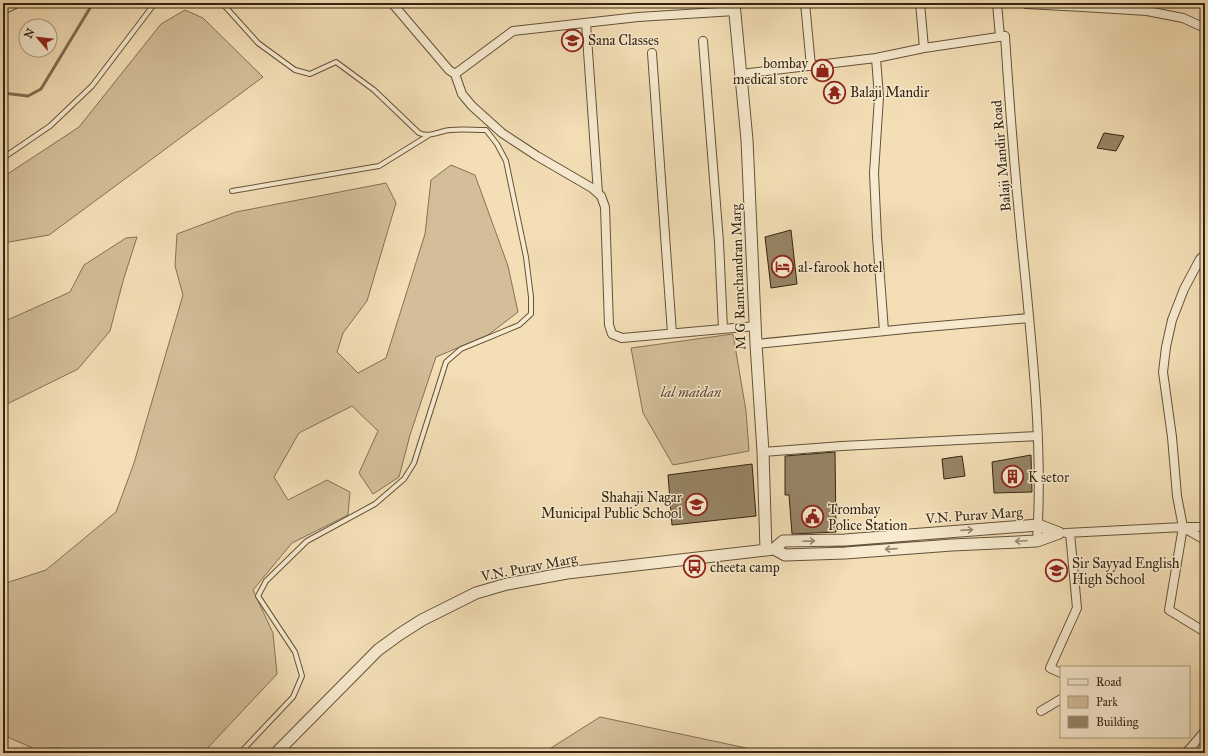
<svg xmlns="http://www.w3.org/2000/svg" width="1208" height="756" font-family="'IM FELL Great Primer',serif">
	<rect width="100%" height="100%" fill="#f3deb5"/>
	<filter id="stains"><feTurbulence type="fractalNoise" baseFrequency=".005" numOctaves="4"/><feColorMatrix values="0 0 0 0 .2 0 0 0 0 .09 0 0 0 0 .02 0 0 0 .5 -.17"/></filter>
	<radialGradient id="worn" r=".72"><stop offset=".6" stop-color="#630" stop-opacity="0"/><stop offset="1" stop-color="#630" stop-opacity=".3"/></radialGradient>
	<!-- green -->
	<path fill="#d3be99" stroke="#847155" d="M185,10l18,8 60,59 -214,158 -46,8v-66l76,-50 82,-103z
		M451,165l24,10 33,91 10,46 -30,23 -52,22 -26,78 -11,42 -26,17 -14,-21 19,-42 -26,-25 -53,27 -25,44 14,23 39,-20 23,12 -2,23 -56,28 -39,47 20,43 4,41 -74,79h-140l-3,-5 -25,1 -32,-14v-151l43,-14 70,-58 18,-49 49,-168 -8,-29 2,-32 59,-22 150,-29 10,20 -29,98 -24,32 -6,19 21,21 28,-15 39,-124 6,-54z
		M137,237l-14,44 -13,50 -32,38 -75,37v-84l67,-30 14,-27 42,-27z
		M733,334l13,77 3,40 -76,14 -30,-52 -12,-65z
		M600,717l170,36h-227z"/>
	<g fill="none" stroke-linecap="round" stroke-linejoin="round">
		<!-- stream -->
		<path stroke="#806e52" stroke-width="3" d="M3,93l25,3 13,-7 52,-86"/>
	</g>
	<!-- building -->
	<path fill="#978566" stroke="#342411" d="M1104,133l20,3 -8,15 -19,-3z
		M791,230l6,54 -26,4 -6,-51z
		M835,452l1,80 -44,2 -3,-39h-4v-39z
		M1031,455l1,37 -38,1 -2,-31z
		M962,456l3,20 -21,3 -2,-20z
		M752,464l4,52 -84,9 -4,-50z"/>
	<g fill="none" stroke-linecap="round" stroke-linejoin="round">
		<defs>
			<path id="service" d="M222,3l36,40 37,27 15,4 26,-12 38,28 45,43c11,5 20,-2 31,-3 12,-1 24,0 36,0l11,14 9,17 20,96 5,40v17l-12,11 -58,24 -15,13 -32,101 -10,16 -29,25 -68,37 -41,40 -8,15 37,56 7,24 -9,21 -53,56
				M3,158l47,-32 42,-40 63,-83
				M232,191l147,-25 50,-31"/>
			<path id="minor" d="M392,3l57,67 6,4 7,20 10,12 30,27 35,23 55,32 9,8 4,11 4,118 3,9 10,4 134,-12
				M805,3l6,63
				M920,3l4,45
				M997,3l3,34
				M1082,3l1,4 64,4 36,7 22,10
				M1026,4l57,3
				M586,23l12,170
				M703,41l16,201 4,87
				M652,53l20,280
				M876,58l3,39 -5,76 3,64 7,94
				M455,74l58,-43 125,-14 97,-6
				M741,74l135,-16 48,-10 81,-12c5,76 11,153 19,229 9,92 19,184 13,276
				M1205,254l-5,5 -16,30 -12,31 -6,27 -3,25 9,65 5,59 6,31 -14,83 36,22
				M756,344l159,-16 114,-10
				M763,452l79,-6 196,-10
				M1184,528l21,12
				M1066,533l117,-6h22
				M1061,673l-11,-5 27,-60 -7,-75
				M1041,711l20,-12
				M1186,753l19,-22"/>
			<path id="tertiary" d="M734,3l13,137 9,204 7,108 3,98
				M3,8l11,-5
				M774,549l9,-8 62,-1 193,-15 21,8
				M276,753l102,-103 22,-16 22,-14 54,-27 31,-9 60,-11 199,-23 8,-1 11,6 60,-2 107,-8 85,-4 22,-8"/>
		</defs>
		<!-- service casing -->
		<use href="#service" stroke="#64523a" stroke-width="6"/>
		<!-- minor casing -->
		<use href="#minor" stroke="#64523a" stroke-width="10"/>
		<!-- tertiary casing -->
		<use href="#tertiary" stroke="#64523a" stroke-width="13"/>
		<!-- service -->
		<use href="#service" stroke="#f7eacf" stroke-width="4"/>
		<!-- minor -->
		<use href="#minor" stroke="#f7eacf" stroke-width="8"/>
		<!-- tertiary -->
		<use href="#tertiary" stroke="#f7eacf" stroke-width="11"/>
	</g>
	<!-- one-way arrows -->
	<defs><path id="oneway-shaft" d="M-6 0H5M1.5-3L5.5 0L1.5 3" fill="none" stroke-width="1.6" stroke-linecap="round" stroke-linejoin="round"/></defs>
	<g stroke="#968770">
		<use href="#oneway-shaft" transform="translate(967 530) rotate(-4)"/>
		<use href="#oneway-shaft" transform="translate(809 541) rotate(-2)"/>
		<use href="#oneway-shaft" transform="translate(1021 541) rotate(177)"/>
		<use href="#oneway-shaft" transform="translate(891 549) rotate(176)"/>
	</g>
	<!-- icons -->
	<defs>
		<symbol id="school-ring" viewBox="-11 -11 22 22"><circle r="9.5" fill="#f7eacf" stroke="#8f2418" stroke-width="1.5"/><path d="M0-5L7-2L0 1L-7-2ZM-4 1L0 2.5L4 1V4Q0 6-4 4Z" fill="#8f2418"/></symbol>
		<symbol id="shop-ring" viewBox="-11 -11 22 22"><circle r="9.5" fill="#f7eacf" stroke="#8f2418" stroke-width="1.5"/><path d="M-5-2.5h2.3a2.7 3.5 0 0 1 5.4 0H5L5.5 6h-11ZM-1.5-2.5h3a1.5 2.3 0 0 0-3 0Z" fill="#8f2418"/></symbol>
		<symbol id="temple-ring" viewBox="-11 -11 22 22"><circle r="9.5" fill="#f7eacf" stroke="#8f2418" stroke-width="1.5"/><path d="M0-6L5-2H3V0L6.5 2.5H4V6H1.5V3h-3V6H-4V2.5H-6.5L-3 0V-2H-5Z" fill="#8f2418"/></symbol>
		<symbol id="hotel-ring" viewBox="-11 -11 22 22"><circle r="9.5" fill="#f7eacf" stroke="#8f2418" stroke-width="1.5"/><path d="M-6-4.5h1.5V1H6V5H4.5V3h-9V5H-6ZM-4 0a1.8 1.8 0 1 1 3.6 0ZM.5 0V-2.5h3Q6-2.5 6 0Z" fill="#8f2418"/></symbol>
		<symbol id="building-ring" viewBox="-11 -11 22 22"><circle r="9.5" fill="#f7eacf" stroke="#8f2418" stroke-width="1.5"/><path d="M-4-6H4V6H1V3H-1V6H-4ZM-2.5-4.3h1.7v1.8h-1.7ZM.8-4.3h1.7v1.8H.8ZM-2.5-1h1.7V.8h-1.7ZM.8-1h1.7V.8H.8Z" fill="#8f2418"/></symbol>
		<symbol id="civic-ring" viewBox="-11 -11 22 22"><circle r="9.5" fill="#f7eacf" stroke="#8f2418" stroke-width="1.5"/><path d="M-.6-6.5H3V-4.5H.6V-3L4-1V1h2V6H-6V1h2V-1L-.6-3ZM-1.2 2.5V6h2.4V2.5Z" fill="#8f2418"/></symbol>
		<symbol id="bus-ring" viewBox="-11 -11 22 22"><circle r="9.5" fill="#f7eacf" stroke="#8f2418" stroke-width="1.5"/><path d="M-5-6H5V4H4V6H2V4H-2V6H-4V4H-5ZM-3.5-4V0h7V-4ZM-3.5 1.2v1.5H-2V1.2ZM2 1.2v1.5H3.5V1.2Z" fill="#8f2418"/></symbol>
	</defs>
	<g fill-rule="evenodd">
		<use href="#school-ring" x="560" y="28" width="25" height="25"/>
		<use href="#shop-ring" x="810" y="58" width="25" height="25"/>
		<use href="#temple-ring" x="822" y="80" width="25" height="25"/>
		<use href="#hotel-ring" x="770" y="254" width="25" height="25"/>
		<use href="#building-ring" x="1000" y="464" width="25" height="25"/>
		<use href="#school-ring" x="684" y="492" width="25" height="25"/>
		<use href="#civic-ring" x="800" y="504" width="25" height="25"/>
		<use href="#bus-ring" x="682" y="554" width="25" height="25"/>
		<use href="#school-ring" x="1044" y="558" width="25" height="25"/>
	</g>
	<g text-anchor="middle" stroke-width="3" stroke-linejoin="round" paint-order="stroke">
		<!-- poi labels -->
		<g font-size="14" fill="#342411" stroke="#f7eacf" text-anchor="start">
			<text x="588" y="45">Sana Classes</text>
			<text x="808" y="68" text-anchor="end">bombay<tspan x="808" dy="16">medical store</tspan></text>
			<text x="850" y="97">Balaji Mandir</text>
			<text x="798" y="272">al-farook hotel</text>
			<text x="1028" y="482">K setor</text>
			<text x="682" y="502" text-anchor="end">Shahaji Nagar<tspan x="682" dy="16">Municipal Public School</tspan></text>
			<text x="828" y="514">Trombay<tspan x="828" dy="16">Police Station</tspan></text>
			<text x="1072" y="568">Sir Sayyad English<tspan x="1072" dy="16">High School</tspan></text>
			<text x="710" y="572">cheeta camp</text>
		</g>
		<!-- street labels -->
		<g font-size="14" fill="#342411" stroke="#f7eacf">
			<text transform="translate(1001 156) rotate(-95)" y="5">Balaji Mandir Road</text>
			<text transform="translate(738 277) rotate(-92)" y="5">M G Ramchandran Marg</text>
			<text transform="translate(974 515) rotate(-4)" y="5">V.N. Purav Marg</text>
			<text transform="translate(529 567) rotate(-11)" y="5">V.N. Purav Marg</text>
		</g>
		<!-- park labels -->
		<g font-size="14" font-style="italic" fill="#5c4a33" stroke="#f7eacf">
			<text x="691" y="397">lal maidan</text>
		</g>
	</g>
	<!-- margin -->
	<rect width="1208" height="756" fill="none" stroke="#f3deb5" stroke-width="16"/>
	<rect x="4" y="4" width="1200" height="748" fill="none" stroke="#342411" stroke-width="2"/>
	<rect x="8" y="8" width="1192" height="740" fill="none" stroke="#342411"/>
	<!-- legend -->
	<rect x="1060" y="666" width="130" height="72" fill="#f7eacf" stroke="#a99b83"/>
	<rect x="1068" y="679" width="20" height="6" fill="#f7eacf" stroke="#a99b83"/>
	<text x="1096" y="686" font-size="12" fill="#342411">Road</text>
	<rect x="1068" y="696" width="20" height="12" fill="#d3be99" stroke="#a99b83"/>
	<text x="1096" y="706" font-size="12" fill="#342411">Park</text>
	<rect x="1068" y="716" width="20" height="12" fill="#978566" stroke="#a99b83"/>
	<text x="1096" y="726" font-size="12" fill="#342411">Building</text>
	<!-- north arrow -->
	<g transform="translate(38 38) rotate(298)"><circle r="19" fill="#f7eacf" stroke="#a99b83"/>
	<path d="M0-3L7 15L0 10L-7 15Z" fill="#8f2418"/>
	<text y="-6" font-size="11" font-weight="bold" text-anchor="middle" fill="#342411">N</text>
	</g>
	<rect width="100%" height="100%" filter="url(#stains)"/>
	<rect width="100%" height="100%" fill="url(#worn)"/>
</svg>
